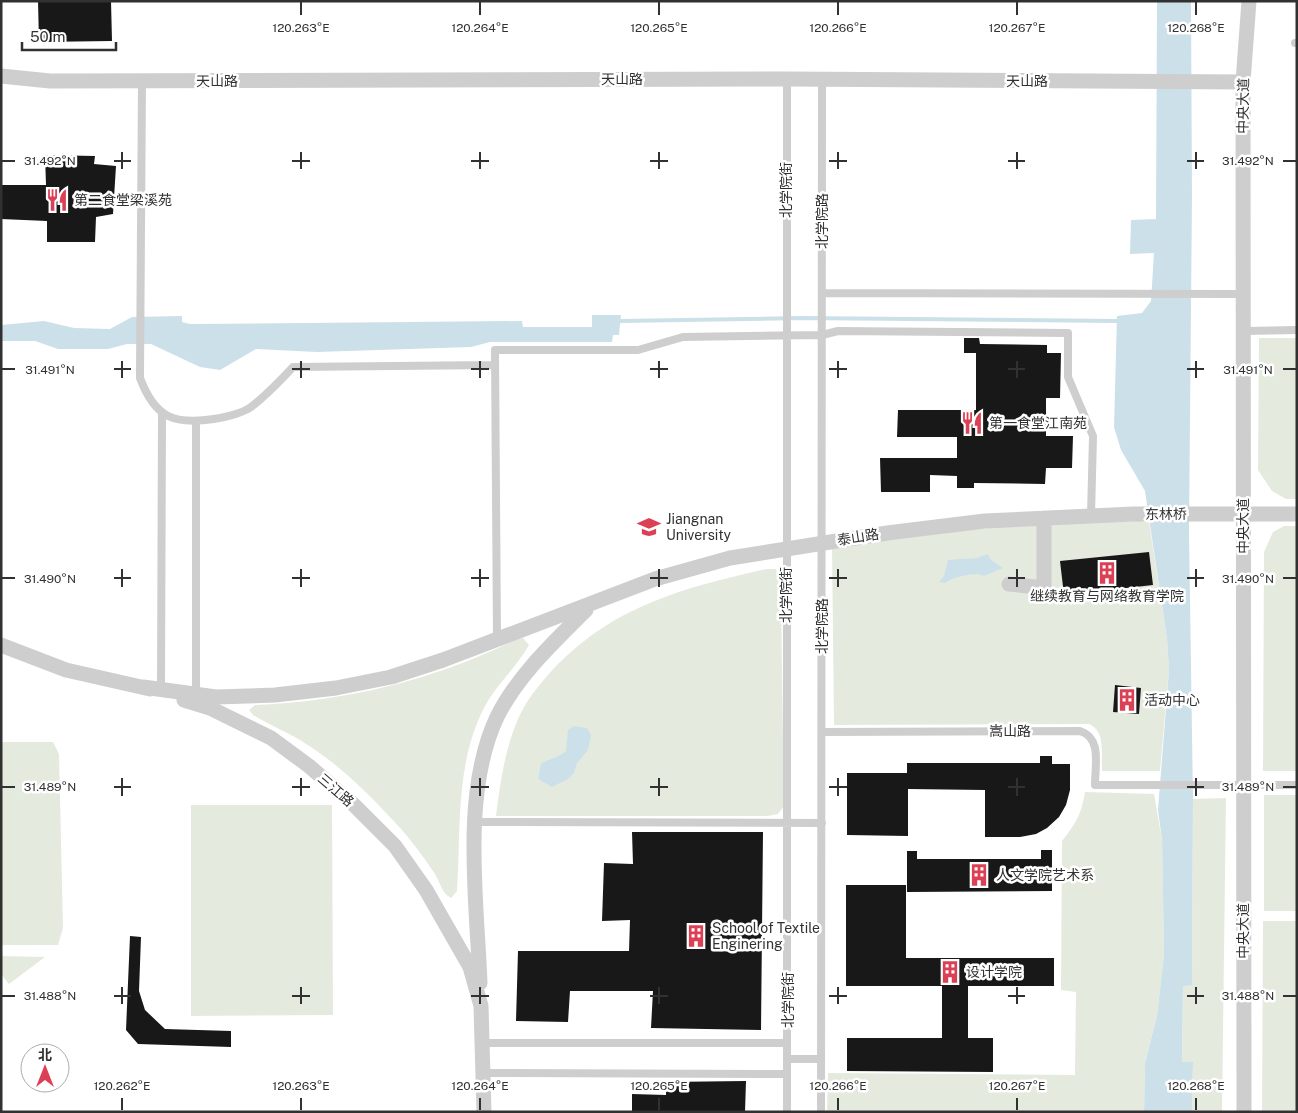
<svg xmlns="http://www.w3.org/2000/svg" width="1298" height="1113" font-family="'Public Sans','Noto Sans SC',sans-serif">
	<rect width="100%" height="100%" fill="#fff"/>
	<!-- green -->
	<path fill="#e5eade" d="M1259,338h38v161h-11l-14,-8 -14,-21z
		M1148,515l19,124 2,31 -9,101h-58c-1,-17 4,-40 -13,-47l-255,1 -2,-179 100,-13z
		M1284,526h13v245h-34l1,-219 9,-20z
		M766,569h10l5,28 3,209 -6,8 -10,2h-272c4,-33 9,-67 22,-97 9,-21 25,-39 40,-55 60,-60 129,-77 208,-95z
		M523,638l6,7c-13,23 -33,40 -45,63 -29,56 -23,122 -27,183l-6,7c-10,-6 -10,-14 -16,-24 -14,-21 -30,-42 -48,-60 -24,-26 -53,-53 -84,-72 -16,-10 -34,-17 -50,-27l-4,-5 6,-5c92,-4 178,-25 260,-65z
		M1,742h52l6,12 4,174 -5,17h-57z
		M1085,792l69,2 8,46 2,114 -7,62 -12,47 -1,49h-317l1,-39 247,2 1,-83 -15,-2 1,-149c13,-16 20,-28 23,-49z
		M1264,795h33v116h-33z
		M1226,798l-4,314h-30l1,-49 -11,-1 1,-77h9l1,-186z
		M191,805h141l1,210 -142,1z
		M1263,921h34v191h-35z
		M1,956l44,1 -36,27 -8,-10z"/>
	<!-- water -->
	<path fill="#cce0e9" d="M1157,1h34l1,196 -3,335 4,267 -1,186 -9,1 -1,76h11l-1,50h-48l1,-49 12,-47 7,-62 -2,-114 -4,-30 11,-140 -2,-31 -22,-148 -24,-41 -7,-23 3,-111 25,-3 9,-12 3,-48 -24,1 1,-34 25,-1z
		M592,315h29l-2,20h-6l-1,7h-122l-19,5 -154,5 -61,-3 -36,21 -20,-3 -49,-23h-24l-19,5h-50l-23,-8h-34v-16l43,-4 30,7 36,1 22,-12 50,-1v6l8,2 332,-3 1,6h69z
		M988,554l3,6 12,8 -19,8c-8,-5 -32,1 -39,7l-6,-1 5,-6 4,-16 29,-2z
		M574,726l13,2 4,7 -3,15 -11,13 -3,10 -6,6 -16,8 -14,-8 3,-15c8,-6 18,-6 25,-13l2,-21z"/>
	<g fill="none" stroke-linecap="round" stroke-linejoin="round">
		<!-- stream -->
		<path stroke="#cce0e9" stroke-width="4" d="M620,321l182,-3 315,3"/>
	</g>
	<!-- building -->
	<path fill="#181818" d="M38,1h73l1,40 -73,1z
		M45,155l50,1 -1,8 22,2 -3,48 -17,3 -1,25h-48v-21l-46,-2v-34h45z
		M964,338h15l1,6 67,1v8h14l-1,45h-14v38h27l-1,32h-26l-1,16 -71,-1v5h-17v-12l-27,-1v17h-49l-1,-34h77v-21h-60l1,-27h78v-57h-12z
		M1149,552l4,33 -89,10 -4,-34z
		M1115,685l26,3 -2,26 -26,-2z
		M1040,756h12v8h18v26l-4,15 -7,12 -12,11 -11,6 -16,3h-35v-47l-77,-1v47l-61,-1v-62h60v-10h133z
		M632,832h131l-2,198 -110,-2 2,-37h-83l-2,31 -52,-1 2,-70h111l1,-31 -28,1 2,-58 29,1z
		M1041,850h11v41l-145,1v-41h10v8h124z
		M846,885h60v73h148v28h-86v52h25v34l-146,-1v-33h95v-52h-96z
		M130,936l11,1 -2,54 6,19 20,19 66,2v16l-93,-3 -12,-14z
		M746,1081l-1,31h-113v-18l34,1v-13z"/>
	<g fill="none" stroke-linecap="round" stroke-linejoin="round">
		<!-- lane -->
		<path stroke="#cecece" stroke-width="8" d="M1295,43h2
			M787,79v1033
			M142,81l-2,297c15,40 34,47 74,41 12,-2 27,-5 37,-12 16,-12 29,-26 42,-40l202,-2
			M822,293l421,1
			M1243,331l54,-1
			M497,640l-2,-290h143l45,-13 139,-2 16,-4 230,2v44l25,59 -2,80
			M161,689l1,-275
			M196,694v-272
			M822,732l258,-1c22,7 15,34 15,54h202
			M474,822l348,1
			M482,1043h305
			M787,1059h33
			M483,1073l304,1
			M821,1112l1,-1032"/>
		<!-- street -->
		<path stroke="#cecece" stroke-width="15" d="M1,76l49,5 737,-2 456,3
			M1009,584l35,4v-70
			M1,645l65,25 84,19
			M143,687l73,10 59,-2 61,-7 55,-11 52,-17 212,-81 75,-21 157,-25 98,-12 148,-7h164
			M184,700l26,8 61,30 38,28 44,38 42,42 31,44 44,77 11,39 3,106
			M480,983c-3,-82 -19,-190 17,-266 21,-42 57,-75 89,-107
			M1244,1112l-1,-1030 6,-81"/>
	</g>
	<!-- ticks -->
	<path fill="none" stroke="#313131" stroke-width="2" d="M301,2v13M480,2v13M659,2v13M838,2v13M1017,2v13M1196,2v13M122,152v17M301,152v17M480,152v17M659,152v17M838,152v17M1017,152v17M1196,152v17M2,161h13M114,161h17M292,161h18M471,161h18M650,161h18M829,161h18M1008,161h17M1187,161h17M1283,161h13M122,361v17M301,361v17M480,361v17M659,361v17M838,361v17M1017,361v17M1196,361v17M2,369h13M114,369h17M292,369h18M471,369h18M650,369h18M829,369h18M1008,369h17M1187,369h17M1283,369h13M122,569v18M301,569v18M480,569v18M659,569v18M838,569v18M1017,569v18M1196,569v18M2,578h13M114,578h17M292,578h18M471,578h18M650,578h18M829,578h18M1008,578h17M1187,578h17M1283,578h13M122,778v18M301,778v18M480,778v18M659,778v18M838,778v18M1017,778v18M1196,778v18M2,787h13M114,787h17M292,787h18M471,787h18M650,787h18M829,787h18M1008,787h17M1187,787h17M1283,787h13M122,987v17M301,987v17M480,987v17M659,987v17M838,987v17M1017,987v17M1196,987v17M2,996h13M114,996h17M292,996h18M471,996h18M650,996h18M829,996h18M1008,996h17M1187,996h17M1283,996h13M122,1098v12M301,1098v12M480,1098v12M659,1098v12M838,1098v12M1017,1098v12M1196,1098v12"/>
	<!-- icons -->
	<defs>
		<symbol id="restaurant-bare" viewBox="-9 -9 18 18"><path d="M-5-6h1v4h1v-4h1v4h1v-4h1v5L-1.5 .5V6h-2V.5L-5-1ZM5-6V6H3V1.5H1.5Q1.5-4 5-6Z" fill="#dc4055" stroke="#fff" stroke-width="2.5" paint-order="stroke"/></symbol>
		<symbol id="university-bare" viewBox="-9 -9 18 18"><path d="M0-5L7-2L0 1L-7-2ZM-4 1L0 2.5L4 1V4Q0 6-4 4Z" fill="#dc4055" stroke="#fff" stroke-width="2.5" paint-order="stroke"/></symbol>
		<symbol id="building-bare" viewBox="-9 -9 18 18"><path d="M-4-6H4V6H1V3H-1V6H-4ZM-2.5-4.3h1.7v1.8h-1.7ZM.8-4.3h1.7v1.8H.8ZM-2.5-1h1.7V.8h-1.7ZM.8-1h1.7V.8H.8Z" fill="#dc4055" stroke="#fff" stroke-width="2.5" paint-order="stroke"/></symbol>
	</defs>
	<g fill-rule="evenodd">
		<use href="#restaurant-bare" x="41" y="184" width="32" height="32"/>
		<use href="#restaurant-bare" x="956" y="407" width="32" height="32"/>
		<use href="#university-bare" x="633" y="511" width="32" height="32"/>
		<use href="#building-bare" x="1091" y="557" width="32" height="32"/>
		<use href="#building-bare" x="1111" y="684" width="32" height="32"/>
		<use href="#building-bare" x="963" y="859" width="32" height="32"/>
		<use href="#building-bare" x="680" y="920" width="32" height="32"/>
		<use href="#building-bare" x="934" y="956" width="32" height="32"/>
	</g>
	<g text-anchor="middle" stroke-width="5" stroke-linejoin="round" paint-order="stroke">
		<!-- street labels -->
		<g font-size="14" fill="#313131" stroke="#fff">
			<text x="622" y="84">天山路</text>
			<text x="217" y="86">天山路</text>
			<text x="1027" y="86">天山路</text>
			<text transform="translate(1243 106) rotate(-89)" y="5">中央大道</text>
			<text transform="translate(786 190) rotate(-90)" y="5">北学院街</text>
			<text transform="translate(822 221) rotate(-90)" y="5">北学院路</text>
			<text transform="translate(1166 514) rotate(-1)" y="5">东林桥</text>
			<text transform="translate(1243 526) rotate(-90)" y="5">中央大道</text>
			<text transform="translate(858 537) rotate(-9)" y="5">泰山路</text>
			<text transform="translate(786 595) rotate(-90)" y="5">北学院街</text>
			<text transform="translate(822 626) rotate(-90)" y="5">北学院路</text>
			<text x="1010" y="736">嵩山路</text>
			<text transform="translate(336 790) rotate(41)" y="5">三江路</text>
			<text transform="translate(1243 931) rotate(-90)" y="5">中央大道</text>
			<text transform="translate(788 1000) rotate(-90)" y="5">北学院街</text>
		</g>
		<!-- poi labels -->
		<g font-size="14" fill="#313131" stroke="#fff" text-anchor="start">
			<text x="74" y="205">第二食堂梁溪苑</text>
			<text x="989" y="428">第一食堂江南苑</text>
			<text x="666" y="524">Jiangnan<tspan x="666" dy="16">University</tspan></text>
			<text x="1107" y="601" text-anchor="middle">继续教育与网络教育学院</text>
			<text x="1144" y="705">活动中心</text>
			<text x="996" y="880">人文学院艺术系</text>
			<text x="712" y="933">School of Textile<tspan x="712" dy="16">Enginering</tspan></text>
			<text x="966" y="977">设计学院</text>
		</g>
	</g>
	<g font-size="12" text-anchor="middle" fill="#313131" stroke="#fff" stroke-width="5" stroke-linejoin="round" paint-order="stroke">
		<text x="301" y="32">120.263°E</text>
		<text x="480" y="32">120.264°E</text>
		<text x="659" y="32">120.265°E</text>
		<text x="838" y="32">120.266°E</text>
		<text x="1017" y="32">120.267°E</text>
		<text x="1196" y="32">120.268°E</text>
		<text x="50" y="165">31.492°N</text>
		<text x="1248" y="165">31.492°N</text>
		<text x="50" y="374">31.491°N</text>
		<text x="1248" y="374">31.491°N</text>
		<text x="50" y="583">31.490°N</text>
		<text x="1248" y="583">31.490°N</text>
		<text x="50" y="791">31.489°N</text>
		<text x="1248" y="791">31.489°N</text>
		<text x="50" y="1000">31.488°N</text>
		<text x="1248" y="1000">31.488°N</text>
		<text x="122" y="1090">120.262°E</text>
		<text x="301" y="1090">120.263°E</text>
		<text x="480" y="1090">120.264°E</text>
		<text x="659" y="1090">120.265°E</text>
		<text x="838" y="1090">120.266°E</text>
		<text x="1017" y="1090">120.267°E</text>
		<text x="1196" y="1090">120.268°E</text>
	</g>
	<!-- border -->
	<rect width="1298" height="1113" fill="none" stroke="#313131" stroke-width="5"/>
	<!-- north arrow -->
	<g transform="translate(45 1068)"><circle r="24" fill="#ffffff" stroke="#adadad"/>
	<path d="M0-4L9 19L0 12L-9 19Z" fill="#dc4055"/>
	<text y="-8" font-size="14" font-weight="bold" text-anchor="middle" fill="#313131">北</text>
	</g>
	<!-- scale -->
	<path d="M22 42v8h94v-8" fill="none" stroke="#313131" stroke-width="2.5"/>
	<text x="30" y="42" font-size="15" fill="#313131" stroke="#ffffff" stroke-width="4" paint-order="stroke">50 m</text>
</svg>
